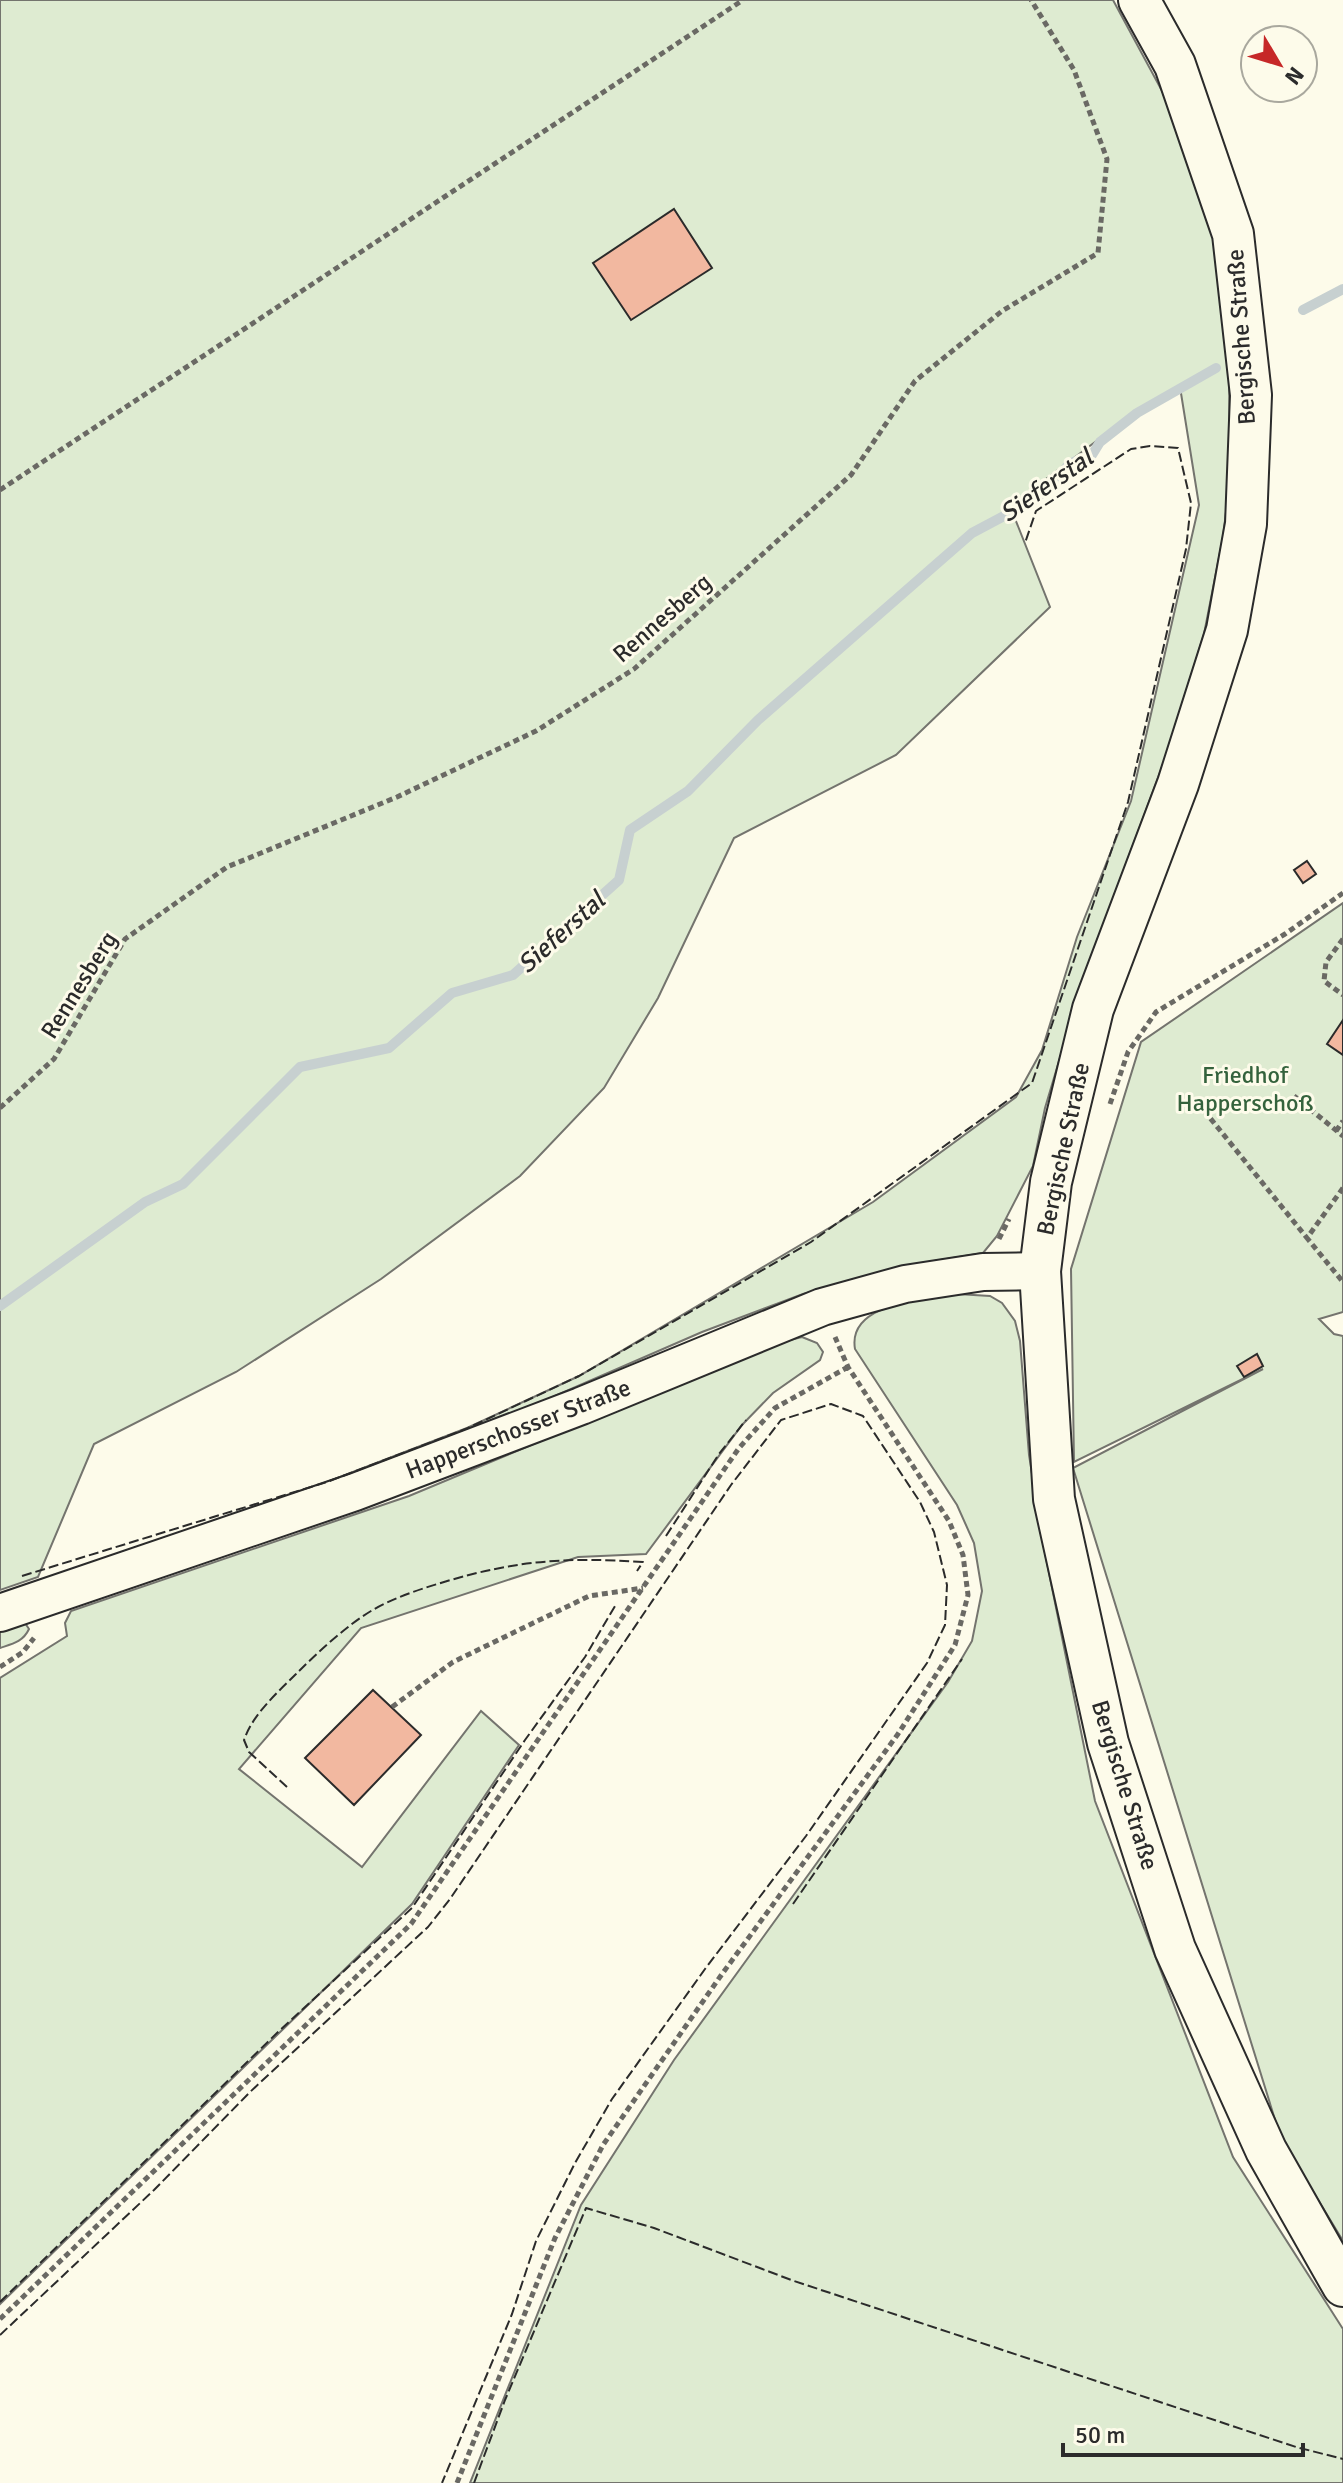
<svg xmlns="http://www.w3.org/2000/svg" width="1343" height="2483" font-family="Signika,sans-serif">
	<rect width="100%" height="100%" fill="#fdfbea"/>
	<!-- green -->
	<path fill="#deebd1" stroke="#74746e" stroke-width="2" d="M0,0h1113l103,191 13,177 1,111 -7,58 -19,97 -39,125 -80,215 -40,134 -12,58 -36,70 -14,17 -73,12 -107,29 -101,38 -216,94 -159,56 140,-54 112,-52 294,-174 143,-105 26,-47 35,-113 54,-136 68,-296 -19,-118 -69,43 -101,76 40,101 -154,148 -162,83 -76,160 -54,90 -84,88 -139,103 -145,93 -142,72 -56,133 -38,13z
		M1343,903v409l-24,7 15,15 9,2v905l-62,-102 -208,-671 190,-99 -189,93 -3,-193 70,-227z
		M957,1294l33,2 12,7 13,18 5,20 9,114 14,88 52,258 138,356 110,172v154h-873l111,-278 93,-145 274,-378 24,-41 10,-50 -8,-48 -17,-38 -102,-156c-8,-47 71,-49 102,-55z
		M802,1337l15,6 6,9 -3,8 -47,33 -31,32 -96,129 -68,3 -217,71 -122,141 123,98 119,-156 38,34 -107,159 -412,400v-626l67,-42 -2,-13 6,-12 338,-115 295,-123 82,-32z
		M25,1623l4,6c-6,13 -17,15 -29,19v-20z"/>
	<g fill="none" stroke-linecap="round" stroke-linejoin="round">
		<!-- stream -->
		<path stroke="#c7d0d0" stroke-width="10" d="M1303,310l40,-21
			M0,1306l145,-104 38,-18 117,-117 89,-19 63,-55 61,-18 106,-95 11,-50 58,-39 70,-71 214,-187 62,-33 23,-20 12,-16 23,-9 8,-13 37,-29 79,-45"/>
	</g>
	<!-- building -->
	<path fill="#f2b8a0" stroke="#2b2b2b" stroke-width="2" d="M674,209l38,59 -81,52 -38,-57z
		M1307,861l9,13 -13,9 -9,-13z
		M1343,1020v35l-16,-11z
		M1257,1354l6,12 -19,11 -7,-11z
		M373,1690l48,45 -67,70 -49,-47z"/>
	<g fill="none" stroke-linecap="round" stroke-linejoin="round">
		<defs>
			<path id="tertiary" d="M0,1613l355,-121 226,-86 241,-99 83,-23 78,-12 57,-1"/>
			<path id="secondary" d="M1139,0l36,65 58,169 18,161 -5,129 -19,106 -49,154 -85,225 -42,173 -11,89 14,228 54,244 67,206 91,201 77,136"/>
		</defs>
		<!-- tertiary casing -->
		<use href="#tertiary" stroke="#2b2b2b" stroke-width="40"/>
		<!-- secondary casing -->
		<use href="#secondary" stroke="#2b2b2b" stroke-width="44"/>
		<!-- path -->
		<path stroke="#6a6964" stroke-width="5" stroke-dasharray="6 4" stroke-linecap="butt" d="M0,490l743,-490
			M1343,939l-17,23 -2,19 19,14
			M1294,1096l49,40
			M1198,1103l109,135
			M1110,1104l18,-52 28,-40 129,-78 58,-41
			M0,1108l54,-49 71,-120 102,-72 170,-70 139,-66 98,-62 217,-194 64,-94 87,-70 96,-58 9,-94 -33,-89 -43,-70
			M1336,1131l7,-10
			M1343,1188l-36,50 36,44
			M999,1239l10,-20
			M0,1667l23,-15 11,-14
			M392,1707l61,-45 136,-66 54,-8
			M0,2319l411,-395 328,-476 36,-40 73,-41
			M457,2483l98,-245 48,-93 119,-171 176,-240 57,-89 13,-50 -5,-40 -14,-34 -101,-154 -13,-30"/>
		<!-- tertiary -->
		<use href="#tertiary" stroke="#fdfbea" stroke-width="36"/>
		<!-- secondary -->
		<use href="#secondary" stroke="#fdfbea" stroke-width="40"/>
		<!-- fence -->
		<path stroke="#2b2b2b" stroke-width="2" stroke-dasharray="10 4" stroke-linecap="butt" d="M666,1536l53,-82 27,-34
			M22,1576l305,-94 141,-54 111,-52 232,-134 221,-159 96,-281 58,-253 5,-46 -13,-55 -28,-2 -19,3 -95,62 -11,32
			M287,1787l-38,-35 -5,-12c9,-26 33,-47 52,-66 21,-21 50,-48 75,-63 22,-13 49,-22 73,-29 73,-22 124,-25 199,-20l-6,9
			M793,1904l169,-245
			M0,2302l278,-270 134,-124 113,-168 60,-83 30,-51
			M0,2335l154,-145 96,-98 178,-165 22,-28 281,-414 50,-65 50,-16 32,12 57,86 14,30 13,53 -2,40 -18,38 -121,173 -101,133 -93,130 -37,64 -39,78 -24,73 -70,169
			M474,2483l31,-83 81,-192 68,20 140,53 502,166 47,12"/>
	</g>
	<g text-anchor="middle" stroke-width="6" stroke-linejoin="round" paint-order="stroke">
		<!-- street labels -->
		<g font-size="24" fill="#2b2b2b" stroke="#fdfbea">
			<text transform="translate(1241 337) rotate(-94)" y="8">Bergische Straße</text>
			<text transform="translate(662 618) rotate(-41)" y="8">Rennesberg</text>
			<text transform="translate(79 985) rotate(-58)" y="8">Rennesberg</text>
			<text transform="translate(1063 1149) rotate(-78)" y="8">Bergische Straße</text>
			<text transform="translate(518 1429) rotate(-21)" y="8">Happerschosser Straße</text>
			<text transform="translate(1125 1785) rotate(73)" y="8">Bergische Straße</text>
		</g>
		<!-- park labels -->
		<g font-size="24" fill="#34623c" stroke="#fdfbea">
			<text x="1245" y="1083">Friedhof<tspan x="1245" dy="28">Happerschoß</tspan></text>
		</g>
		<!-- water labels -->
		<g font-size="26" font-style="italic" fill="#2b2b2b" stroke="#fdfbea">
			<text transform="translate(1046 485) rotate(-35)" y="9">Sieferstal</text>
			<text transform="translate(561 932) rotate(-42)" y="9">Sieferstal</text>
		</g>
	</g>
	<!-- north arrow -->
	<g transform="translate(1279 64) rotate(128)"><circle r="38" fill="#fdfbea" stroke="#a9a89e" stroke-width="2"/>
	<path d="M0-6L14 30L0 20L-14 30Z" fill="#c62828"/>
	<text y="-12" font-size="22" font-weight="bold" text-anchor="middle" fill="#2b2b2b">N</text>
	</g>
	<!-- scale -->
	<path d="M1063 2443v12h240v-12" fill="none" stroke="#2b2b2b" stroke-width="4"/>
	<text x="1075" y="2443" font-size="24" fill="#2b2b2b" stroke="#fdfbea" stroke-width="6" paint-order="stroke">50 m</text>
</svg>
